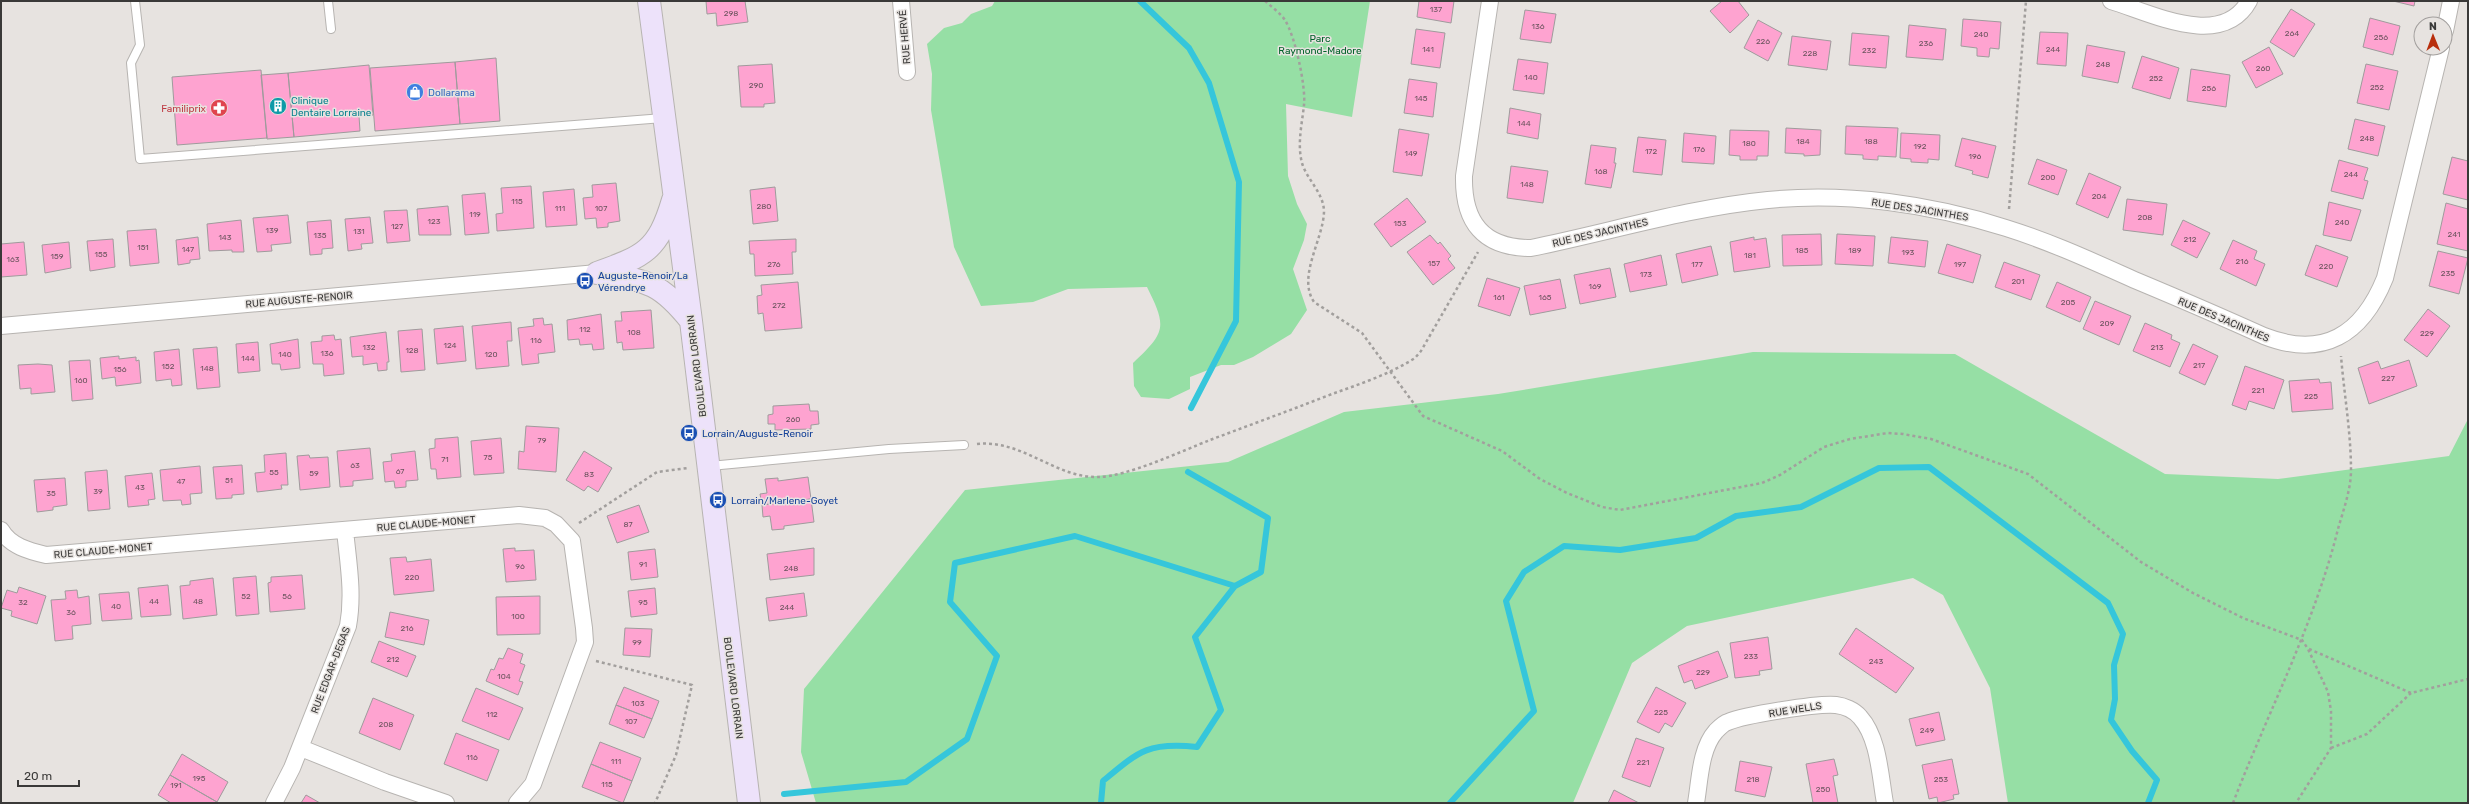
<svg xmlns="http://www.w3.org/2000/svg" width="2469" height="804" font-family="Rubik,sans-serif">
	<rect width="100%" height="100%" fill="#e7e3e0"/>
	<!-- green -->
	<path fill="#96dfa5" d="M995,1h375l-18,116 -66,-13 2,72 9,28 10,20 -3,16 -11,29 14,41 -16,24 -38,23 -19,8h-13l-31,12v12l-21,10 -28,-2 -7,-11 -1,-23c33,-31 34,-36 14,-76l-79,2 -35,13 -52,4 -27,-59 -23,-137 1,-36 -5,-30 17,-16 18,-5 9,-9 21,-8z
		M1753,352l202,2 210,120 113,5 171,-23 19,-37v384h-460l-18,-115 -47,-93 -30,-17 -226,48 -55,37 -59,140h-757l-15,-51 3,-63 161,-199 263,-28 116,-50 154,-18z"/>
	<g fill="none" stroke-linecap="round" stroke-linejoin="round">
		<!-- stream -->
		<path stroke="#35c6db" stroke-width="6" d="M1140,1l49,47 20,35 30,99 -3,139 -45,87
			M784,794l122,-12 61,-43 30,-83 -47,-54 5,-39 120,-27 160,50
			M1101,803l2,-22c36,-30 45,-39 94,-34l24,-37 -26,-73 40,-51 26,-14 7,-54 -80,-46
			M1450,803l84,-92 -28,-110 18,-29 40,-26 56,4 76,-12 40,-22 65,-9 78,-39 50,-1 179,136 15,31 -9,31 1,34 -4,21 21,31 25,29 -9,23"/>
	</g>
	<!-- building -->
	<path fill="#fea3d0" stroke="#9f9b9c" d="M706,1h39l3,21 -31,4 -1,-13 -9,1z
		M1419,1h35l-3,22 -34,-6z
		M1722,1h16l11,14 -19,18 -20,-22z
		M2393,1h22l-1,5z
		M2291,9l24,15 -21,33 -24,-15z
		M1525,10l31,4 -5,29 -31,-4z
		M2370,18l30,8 -7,29 -30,-8z
		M1963,19l38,3 -2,27 -9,-1 -1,9 -12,-1v-8l-16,-2z
		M1758,20l24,13 -14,28 -24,-13z
		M1909,25l37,4 -3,31 -37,-3z
		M1416,29l29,4 -5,35 -29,-4z
		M2040,32l28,1 -2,33 -29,-2z
		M1852,33l37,3 -3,32 -37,-3z
		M1792,36l39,5 -4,29 -39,-5z
		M2087,45l38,7 -7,31 -36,-7z
		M2269,47l14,27 -27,14 -14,-26z
		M2142,56l37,12 -9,31 -38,-11z
		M496,58l4,63 -40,3 -5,-62z
		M1518,59l30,4 -4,31 -31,-4z
		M455,62l5,62 -85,7 -5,-63z
		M772,64l3,39 -11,1v3h-23l-3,-41z
		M2366,64l32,7 -9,39 -32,-7z
		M369,65l4,50 -14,1 1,15 -66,6 -6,-64z
		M2191,69l39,6 -4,32 -39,-6z
		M261,70l6,68 -90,7 -5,-68z
		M288,73l6,64 -27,2 -6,-64z
		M1409,79l28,4 -4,34 -29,-4z
		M1510,108l31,6 -3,25 -31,-6z
		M2355,119l30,7 -7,30 -30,-7z
		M1846,126l52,2 -2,29 -18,-1v4l-15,-1v-4l-18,-1z
		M1786,128l35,2 -1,25 -16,1v-2l-19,-1z
		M1399,129l30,5 -7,42 -29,-4z
		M1730,130l39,1 -1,25h-11v4h-17v-4l-11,-1z
		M1684,133l32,3 -2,28 -32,-2z
		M1901,133l39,2 -1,25 -11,-1v4l-17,-1v-3l-11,-1z
		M1638,137l28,3 -4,35 -29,-3z
		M1962,138l34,8 -8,32 -16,-4 1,-3 -18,-5z
		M1591,145l25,3 -2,15h2l-5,25 -26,-4z
		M2452,157l16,4v39l-25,-6z
		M2037,159l30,11 -9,25 -30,-11z
		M2339,160l29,8 -4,12 4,1 -5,18 -32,-8z
		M1511,166l37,5 -5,32 -36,-5z
		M2089,173l32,14 -13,31 -32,-14z
		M616,183l4,38 -12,2v4l-11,1 -1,-10 -11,1 -2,-21 10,-1 -1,-12z
		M531,186l3,42 -37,3 -1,-17 7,-1 -2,-25z
		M775,187l3,34 -25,3 -3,-34z
		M574,189l3,36 -31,2 -3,-35z
		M485,193l4,40 -24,2 -3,-40z
		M1407,198l19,24 -35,25 -17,-23z
		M2127,199l40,5 -4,31 -40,-5z
		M2329,202l32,8 -10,31 -28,-6z
		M2446,203l22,6v42l-31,-7z
		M448,206l3,29h-32l-2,-26z
		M407,210l3,31 -23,2 -3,-32z
		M288,215l3,28 -20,2 1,6 -15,1 -4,-34z
		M370,217l3,26 -12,1 1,5 -14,2 -3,-32z
		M241,220l3,32h-12v-2l-23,1 -2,-27z
		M331,220l2,28 -11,1v5l-12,1 -3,-33z
		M2183,220l27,13 -13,25 -26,-13z
		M156,229l3,34 -29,3 -3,-35z
		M1821,234l1,31 -39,1 -1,-31z
		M1837,234l38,2 -2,30 -38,-2z
		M1430,235l8,9 2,-2 11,14 -3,3 7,9 -22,17 -26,-33z
		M198,237l2,22 -10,1v3l-12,2 -2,-25z
		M1754,237v3l12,-2 4,29 -36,5 -4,-30z
		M1891,237l37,4 -3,26 -37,-4z
		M113,239l2,28 -25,4 -3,-30z
		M796,239v13h-4l1,22 -38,2 -1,-22h-4l-1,-13z
		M2233,240l24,11 -3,8 11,5 -9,22 -36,-17z
		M24,242l3,33 -26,2v-33z
		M69,242l2,26 -26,5 -3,-28z
		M1947,244l34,11 -8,28 -35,-10z
		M2316,245l32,12 -11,30 -32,-12z
		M1711,246l7,29 -36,8 -6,-29z
		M2438,251l30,7 -9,36 -30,-8z
		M1661,255l6,30 -37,7 -6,-28z
		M2004,262l36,13 -9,25 -36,-13z
		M1610,268l6,29 -36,7 -6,-29z
		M1487,278l33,10 -10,28 -32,-10z
		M1560,279l6,29 -36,7 -6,-29z
		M798,282l4,46 -37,3 -2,-18 -5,1 -1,-18 5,-1 -1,-10z
		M2057,282l34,15 -11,25 -34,-15z
		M2095,301l36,15 -12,29 -36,-16z
		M2428,309l22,17 -23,31 -23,-17z
		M651,310l3,38 -31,2 -1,-8 -5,1 -2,-22h7l-1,-9z
		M601,314l3,35 -11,1 -1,-6 -12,1 -1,-6 -11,1 -1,-20z
		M543,318l1,7 8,-1 3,28 -17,2 1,9 -17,2 -4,-37 16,-2 -1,-7z
		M511,322l1,19h-5l2,25 -33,3 -4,-43z
		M2145,323l27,12 -1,4 9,4 -10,24 -37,-16z
		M463,326l3,35 -29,3 -3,-35z
		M422,329l3,41 -24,2 -3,-41z
		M386,332l3,30h-2v8l-9,1 -1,-8 -14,2v-9l-11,1 -2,-20z
		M334,335l1,5 6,-1 3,35 -20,2 -1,-12h-10l-2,-22 11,-1v-5z
		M298,339l2,29 -19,2 -1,-6h-8l-2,-20z
		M258,342l2,29 -22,2 -2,-29z
		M2193,344l25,12 -13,29 -26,-12z
		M217,347l3,40 -23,2 -4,-40z
		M179,349l3,36 -10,1 -1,-7 -15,2 -2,-29z
		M119,356v3l17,-2v4l3,-1 2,23 -25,3 -1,-9 -13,2 -2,-21z
		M90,360l3,39 -21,2 -3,-40z
		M2409,360l8,26 -48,18 -11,-36 20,-7 3,8z
		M38,364l14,1 3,27 -24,2v-6l-11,1 -2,-24z
		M2245,366l39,14 -10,29 -25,-8 -3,9 -14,-5z
		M2319,379l1,4 11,-1 2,27 -41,3 -3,-31z
		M809,404l1,7h8l1,13 -8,1v4l-36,1v-6h-7v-9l5,-1v-8z
		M526,426l33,2 -3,44 -38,-3 1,-18 5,1z
		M458,437l3,40 -24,2 -1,-10h-5l-2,-20 6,-1v-9z
		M501,438l3,35 -30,2 -3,-34z
		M370,448l3,31 -20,2v5l-13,1 -3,-36z
		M415,451l3,29 -12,1v6l-11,1 -1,-7 -9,1 -2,-20 9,-1 -1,-7z
		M584,451l28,17 -14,24 -10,-6 -4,5 -18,-11z
		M286,453l2,32h-7l1,4 -25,3 -2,-19 10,-1 -1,-17z
		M309,455l1,3 18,-1 2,30 -30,3 -3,-34z
		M242,465l2,29 -12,1v3l-16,1 -3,-32z
		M200,466l2,27 -12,1 1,10 -9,1 -1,-5 -18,1 -3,-31z
		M107,470l3,39 -22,2 -3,-39z
		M152,473l3,26 -7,1 1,5 -21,2 -3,-31z
		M808,477l3,22 -49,6 -2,-11 7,-1 -2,-14 13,-1v3z
		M65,478l2,27 -14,2v3l-16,2 -3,-32z
		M811,499l3,23 -30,4v3l-12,1 -2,-14 -7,1 -1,-12z
		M639,505l10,27 -32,11 -10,-27z
		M515,548v3l19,-1 2,30 -30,2 -3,-33z
		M814,548v27l-44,5 -3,-26z
		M655,549l3,28 -27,3 -3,-28z
		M406,557l1,5 24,-3 3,32 -40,4 -4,-37z
		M302,575l3,34 -35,3 -2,-29 3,-1v-5z
		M256,576l3,38 -23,2 -3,-38z
		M213,578l4,37 -34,4 -3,-33 10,-1v-4z
		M168,585l3,30 -30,2 -3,-29z
		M19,587l27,9 -9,28 -26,-8 1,-5 -11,-3 6,-18 10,3z
		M655,588l2,26 -26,3 -3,-26z
		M77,590l1,8 11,-2 2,28 -19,2 1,13 -18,2 -4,-41 15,-1 -1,-8z
		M129,592l3,27 -30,2 -3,-27z
		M804,593l3,23 -38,5 -3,-23z
		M540,596v38l-43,1 -1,-38z
		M390,612l39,8 -5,25 -39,-8z
		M625,628l27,1 -2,28 -27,-2z
		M1856,628l58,40 -18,25 -57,-39z
		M1768,637l4,32 -13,2 1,4 -25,3 -5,-35z
		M379,641l37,15 -9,21 -36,-15z
		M508,648l15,6 -3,9 5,2 -6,16 4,1 -5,13 -32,-14 5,-12 3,1 5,-12 4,1z
		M1718,651l10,26 -33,12 -3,-9 -8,3 -6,-17z
		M624,687l35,14 -7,18 -36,-14z
		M1656,687l30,16 -14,24 -7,-4 -6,10 -22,-11z
		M476,688l47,20 -14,32 -47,-19z
		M373,698l41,17 -14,35 -41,-17z
		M616,705l36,14 -8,19 -35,-14z
		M1939,712l6,28 -29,6 -7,-27z
		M456,733l43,17 -12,31 -43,-17z
		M1636,738l28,10 -14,39 -28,-10z
		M600,742l41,16 -9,23 -41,-17z
		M182,754l46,28 -11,20 -47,-27z
		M1834,759l4,16 -5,1 5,27h-25l-7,-39z
		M1952,759l7,35 -6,1 1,4 -16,4 -1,-6 -8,2 -7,-34z
		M1740,761l32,6 -7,30 -30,-6z
		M591,764l41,17 -9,22 -41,-16z
		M170,775l47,27 -1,1h-45l-13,-8z
		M1614,790l25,13h-31z
		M306,795l14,8h-19z"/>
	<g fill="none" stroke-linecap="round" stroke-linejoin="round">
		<defs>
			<path id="lane" d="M135,1l5,44 -9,18 9,96 523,-41
				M328,1l3,28
				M710,466l179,-17 75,-4"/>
			<path id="street" d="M901,1l6,71
				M1490,1l-26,175c-1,46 19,72 67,72 79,-16 156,-40 237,-48 79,-8 163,4 238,28 45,14 88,34 131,53 43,18 85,36 127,55 59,23 98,-1 121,-58l56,-230
				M2111,1c40,12 111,49 138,0
				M2445,31l6,-30
				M1,326l596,-53
				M1,530c9,16 28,21 45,25l473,-40 26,3 11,6 16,17 12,87 1,14 -52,142 -16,19
				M301,748l84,34 61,21
				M274,803l18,-35 56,-142c6,-33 0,-64 -3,-96
				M1696,803c4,-23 4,-54 20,-72 3,-3 8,-8 12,-9 16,-7 91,-19 108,-17 8,1 18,5 24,12 19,21 20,59 25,86"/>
			<path id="secondary" d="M649,1l42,320 58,482
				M597,273c47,-17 61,-22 76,-73
				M600,273c47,8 60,9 91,48"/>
		</defs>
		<!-- lane casing -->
		<use href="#lane" stroke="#b7b4b1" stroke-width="10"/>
		<!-- street casing -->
		<use href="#street" stroke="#b7b4b1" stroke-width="18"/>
		<!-- secondary casing -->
		<use href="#secondary" stroke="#b7b4b1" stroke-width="24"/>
		<!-- path -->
		<path stroke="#a29f9d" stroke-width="2.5" stroke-dasharray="3 3" stroke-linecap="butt" d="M1265,1c7,6 15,12 20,19 10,16 21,66 19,85 -2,19 -7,39 -2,58 5,17 22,30 22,49 -1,28 -27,65 -10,90l48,31 61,83 79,35 38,28 27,14 35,14 18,3 142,-27 18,-8 44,-28 26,-8 38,-6 15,1 28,5 97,35 113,88 52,31 50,25 59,22 6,9 20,43 3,19v37l-35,55
			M2009,209l17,-208
			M977,444c45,-5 78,34 121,33 28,0 84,-26 112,-37 40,-15 81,-30 122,-46 28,-10 58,-20 83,-36l6,-7 57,-99
			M579,523l78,-51 31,-4
			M2309,649l102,44 57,-14
			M596,661l96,24 -16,70 -21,48
			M2331,748l36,-14 44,-41
			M2233,803c35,-91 81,-178 105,-274 5,-18 13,-39 13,-59 0,-37 -7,-77 -10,-114"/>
		<!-- lane -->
		<use href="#lane" stroke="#fff" stroke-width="8"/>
		<!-- street -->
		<use href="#street" stroke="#fff" stroke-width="16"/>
		<!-- secondary -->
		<use href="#secondary" stroke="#ede2fa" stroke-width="22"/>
	</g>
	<!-- icons -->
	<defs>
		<symbol id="shop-disc" viewBox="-11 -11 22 22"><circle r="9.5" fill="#3f7fe0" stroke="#e7e3e0"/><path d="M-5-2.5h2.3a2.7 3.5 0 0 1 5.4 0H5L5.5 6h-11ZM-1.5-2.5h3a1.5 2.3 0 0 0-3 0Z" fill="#fff"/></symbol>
		<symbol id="building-disc" viewBox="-11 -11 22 22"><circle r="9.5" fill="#0f9aa8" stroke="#e7e3e0"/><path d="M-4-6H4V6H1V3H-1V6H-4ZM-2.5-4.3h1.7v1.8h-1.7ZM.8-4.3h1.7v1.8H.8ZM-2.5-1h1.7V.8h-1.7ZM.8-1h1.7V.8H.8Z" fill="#fff"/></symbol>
		<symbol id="pharmacy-disc" viewBox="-11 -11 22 22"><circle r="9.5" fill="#e0444e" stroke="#e7e3e0"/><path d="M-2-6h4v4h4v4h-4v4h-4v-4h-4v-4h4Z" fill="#fff"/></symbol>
		<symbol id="bus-disc" viewBox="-11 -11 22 22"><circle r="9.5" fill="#1a4fb4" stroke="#e7e3e0"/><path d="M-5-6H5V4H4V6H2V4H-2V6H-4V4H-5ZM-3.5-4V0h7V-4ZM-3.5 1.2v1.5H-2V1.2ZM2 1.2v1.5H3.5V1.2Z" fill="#fff"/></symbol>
	</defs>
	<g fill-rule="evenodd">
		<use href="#shop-disc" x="405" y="82" width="20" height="20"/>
		<use href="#building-disc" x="268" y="96" width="20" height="20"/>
		<use href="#pharmacy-disc" x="209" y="98" width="20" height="20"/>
		<use href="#bus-disc" x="575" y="271" width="20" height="20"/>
		<use href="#bus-disc" x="679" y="423" width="20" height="20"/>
		<use href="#bus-disc" x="708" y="490" width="20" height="20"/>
	</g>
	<g text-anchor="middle" stroke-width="3" stroke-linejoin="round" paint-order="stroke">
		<!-- number labels -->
		<g font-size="8" fill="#6b545e">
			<text x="1436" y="12">137</text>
			<text x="731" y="16">298</text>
			<text x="1538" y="29">136</text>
			<text x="2292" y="36">264</text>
			<text x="1981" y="37">240</text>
			<text x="2381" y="40">256</text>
			<text x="1763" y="44">226</text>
			<text x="1926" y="46">236</text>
			<text x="1428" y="52">141</text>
			<text x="2053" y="52">244</text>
			<text x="1869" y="53">232</text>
			<text x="1810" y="56">228</text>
			<text x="2103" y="67">248</text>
			<text x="2263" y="71">260</text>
			<text x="1531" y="80">140</text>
			<text x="2156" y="81">252</text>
			<text x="756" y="88">290</text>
			<text x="2377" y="90">252</text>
			<text x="2209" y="91">256</text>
			<text x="1421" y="101">145</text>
			<text x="1524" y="126">144</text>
			<text x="2367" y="141">248</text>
			<text x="1803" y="144">184</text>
			<text x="1871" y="144">188</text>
			<text x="1749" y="146">180</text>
			<text x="1920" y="149">192</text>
			<text x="1699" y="152">176</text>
			<text x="1651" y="154">172</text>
			<text x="1411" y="156">149</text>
			<text x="1975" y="159">196</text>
			<text x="1601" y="174">168</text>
			<text x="2351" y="177">244</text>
			<text x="2048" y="180">200</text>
			<text x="1527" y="187">148</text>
			<text x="2099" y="199">204</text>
			<text x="517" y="204">115</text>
			<text x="764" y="209">280</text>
			<text x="560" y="211">111</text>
			<text x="601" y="211">107</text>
			<text x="475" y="217">119</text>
			<text x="2145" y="220">208</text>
			<text x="434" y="224">123</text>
			<text x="2342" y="225">240</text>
			<text x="1400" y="226">153</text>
			<text x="397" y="229">127</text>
			<text x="272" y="233">139</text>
			<text x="359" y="234">131</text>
			<text x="2454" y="237">241</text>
			<text x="320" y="238">135</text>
			<text x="225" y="240">143</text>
			<text x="2190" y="242">212</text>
			<text x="143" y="250">151</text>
			<text x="188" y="252">147</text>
			<text x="1802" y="253">185</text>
			<text x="1855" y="253">189</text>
			<text x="1908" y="255">193</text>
			<text x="101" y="257">155</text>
			<text x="1750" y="258">181</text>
			<text x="57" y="259">159</text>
			<text x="13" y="262">163</text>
			<text x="2242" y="264">216</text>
			<text x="1434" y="266">157</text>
			<text x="774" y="267">276</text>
			<text x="1697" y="267">177</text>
			<text x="1960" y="267">197</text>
			<text x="2326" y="269">220</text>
			<text x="2448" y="276">235</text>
			<text x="1646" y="277">173</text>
			<text x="2018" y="284">201</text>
			<text x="1595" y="289">169</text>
			<text x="1499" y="300">161</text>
			<text x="1545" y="300">165</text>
			<text x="2068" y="305">205</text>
			<text x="779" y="308">272</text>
			<text x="2107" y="326">209</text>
			<text x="585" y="332">112</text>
			<text x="634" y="335">108</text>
			<text x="2427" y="336">229</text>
			<text x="536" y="343">116</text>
			<text x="450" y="348">124</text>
			<text x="369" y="350">132</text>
			<text x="2157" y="350">213</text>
			<text x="412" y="353">128</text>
			<text x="327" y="356">136</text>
			<text x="285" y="357">140</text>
			<text x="491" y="357">120</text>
			<text x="248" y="361">144</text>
			<text x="2199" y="368">217</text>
			<text x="168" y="369">152</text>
			<text x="207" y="371">148</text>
			<text x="120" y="372">156</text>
			<text x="2388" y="381">227</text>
			<text x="81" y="383">160</text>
			<text x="2258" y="393">221</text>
			<text x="2311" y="399">225</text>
			<text x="793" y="422">260</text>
			<text x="542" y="443">79</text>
			<text x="488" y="460">75</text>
			<text x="445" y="462">71</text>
			<text x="355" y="468">63</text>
			<text x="400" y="474">67</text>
			<text x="274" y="475">55</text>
			<text x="314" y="476">59</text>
			<text x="589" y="477">83</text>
			<text x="229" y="483">51</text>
			<text x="181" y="484">47</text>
			<text x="140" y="490">43</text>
			<text x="98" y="494">39</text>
			<text x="51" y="496">35</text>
			<text x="628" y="527">87</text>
			<text x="643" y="567">91</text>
			<text x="520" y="569">96</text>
			<text x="791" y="571">248</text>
			<text x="412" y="580">220</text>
			<text x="246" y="599">52</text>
			<text x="287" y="599">56</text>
			<text x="154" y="604">44</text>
			<text x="198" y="604">48</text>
			<text x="23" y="605">32</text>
			<text x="643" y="605">95</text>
			<text x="116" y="609">40</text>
			<text x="787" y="610">244</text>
			<text x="71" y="615">36</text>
			<text x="518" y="619">100</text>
			<text x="407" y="631">216</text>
			<text x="637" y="645">99</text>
			<text x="1751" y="659">233</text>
			<text x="393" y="662">212</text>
			<text x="1876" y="664">243</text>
			<text x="1703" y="675">229</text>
			<text x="504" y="679">104</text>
			<text x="638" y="706">103</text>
			<text x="1661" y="715">225</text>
			<text x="492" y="717">112</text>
			<text x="631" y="724">107</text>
			<text x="386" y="727">208</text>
			<text x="1927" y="733">249</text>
			<text x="472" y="760">116</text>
			<text x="616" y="764">111</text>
			<text x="1643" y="765">221</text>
			<text x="199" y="781">195</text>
			<text x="1753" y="782">218</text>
			<text x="1941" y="782">253</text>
			<text x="607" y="787">115</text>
			<text x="176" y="788">191</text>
			<text x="1823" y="792">250</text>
		</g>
		<!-- street labels -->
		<g font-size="10" fill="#3a3938" stroke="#e7e3e0">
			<text transform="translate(904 37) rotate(-95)" y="4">RUE HERVÉ</text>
			<text transform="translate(1920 209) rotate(9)" y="4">RUE DES JACINTHES</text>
			<text transform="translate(1600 232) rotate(-13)" y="4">RUE DES JACINTHES</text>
			<text transform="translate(299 299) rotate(-5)" y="4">RUE AUGUSTE-RENOIR</text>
			<text transform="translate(2224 319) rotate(23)" y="4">RUE DES JACINTHES</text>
			<text transform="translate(696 366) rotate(-97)" y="4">BOULEVARD LORRAIN</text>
			<text transform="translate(426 523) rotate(-5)" y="4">RUE CLAUDE-MONET</text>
			<text transform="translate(103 550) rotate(-5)" y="4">RUE CLAUDE-MONET</text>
			<text transform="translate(330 670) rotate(-69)" y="4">RUE EDGAR-DEGAS</text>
			<text transform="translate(734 688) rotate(83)" y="4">BOULEVARD LORRAIN</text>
			<text transform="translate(1795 709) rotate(-9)" y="4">RUE WELLS</text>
		</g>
		<!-- park labels -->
		<g font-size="10" fill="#006229" stroke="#e7e3e0">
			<text x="1320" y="42">Parc<tspan x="1320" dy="12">Raymond-Madore</tspan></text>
		</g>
		<!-- shop labels -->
		<g font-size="10" fill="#366cbe" stroke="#e7e3e0" text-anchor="start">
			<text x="428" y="96">Dollarama</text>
		</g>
		<!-- culture labels -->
		<g font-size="10" fill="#0d838f" stroke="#e7e3e0" text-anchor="start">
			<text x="291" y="104">Clinique<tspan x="291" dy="12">Dentaire Lorraine</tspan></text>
		</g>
		<!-- health labels -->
		<g font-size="10" fill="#be3a42" stroke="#e7e3e0" text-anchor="end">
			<text x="206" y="112">Familiprix</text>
		</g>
		<!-- transit labels -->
		<g font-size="10" fill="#164399" stroke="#e7e3e0" text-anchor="start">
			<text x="598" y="279">Auguste-Renoir/La<tspan x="598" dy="12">Vérendrye</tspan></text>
			<text x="702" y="437">Lorrain/Auguste-Renoir</text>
			<text x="731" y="504">Lorrain/Marlene-Goyet</text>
		</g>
	</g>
	<!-- border -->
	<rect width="2469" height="804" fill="none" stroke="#3a3938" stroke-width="4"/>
	<!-- north arrow -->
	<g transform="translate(2433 36) rotate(359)"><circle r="19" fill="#e7e3e0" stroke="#a29f9d"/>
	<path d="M0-3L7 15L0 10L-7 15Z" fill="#b82e0c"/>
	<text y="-6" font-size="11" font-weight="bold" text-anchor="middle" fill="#3a3938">N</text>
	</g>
	<!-- scale -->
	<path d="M18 780v6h61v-6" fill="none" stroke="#3a3938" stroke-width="2"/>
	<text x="24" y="780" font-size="12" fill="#3a3938" stroke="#e7e3e0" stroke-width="3" paint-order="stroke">20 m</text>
</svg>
